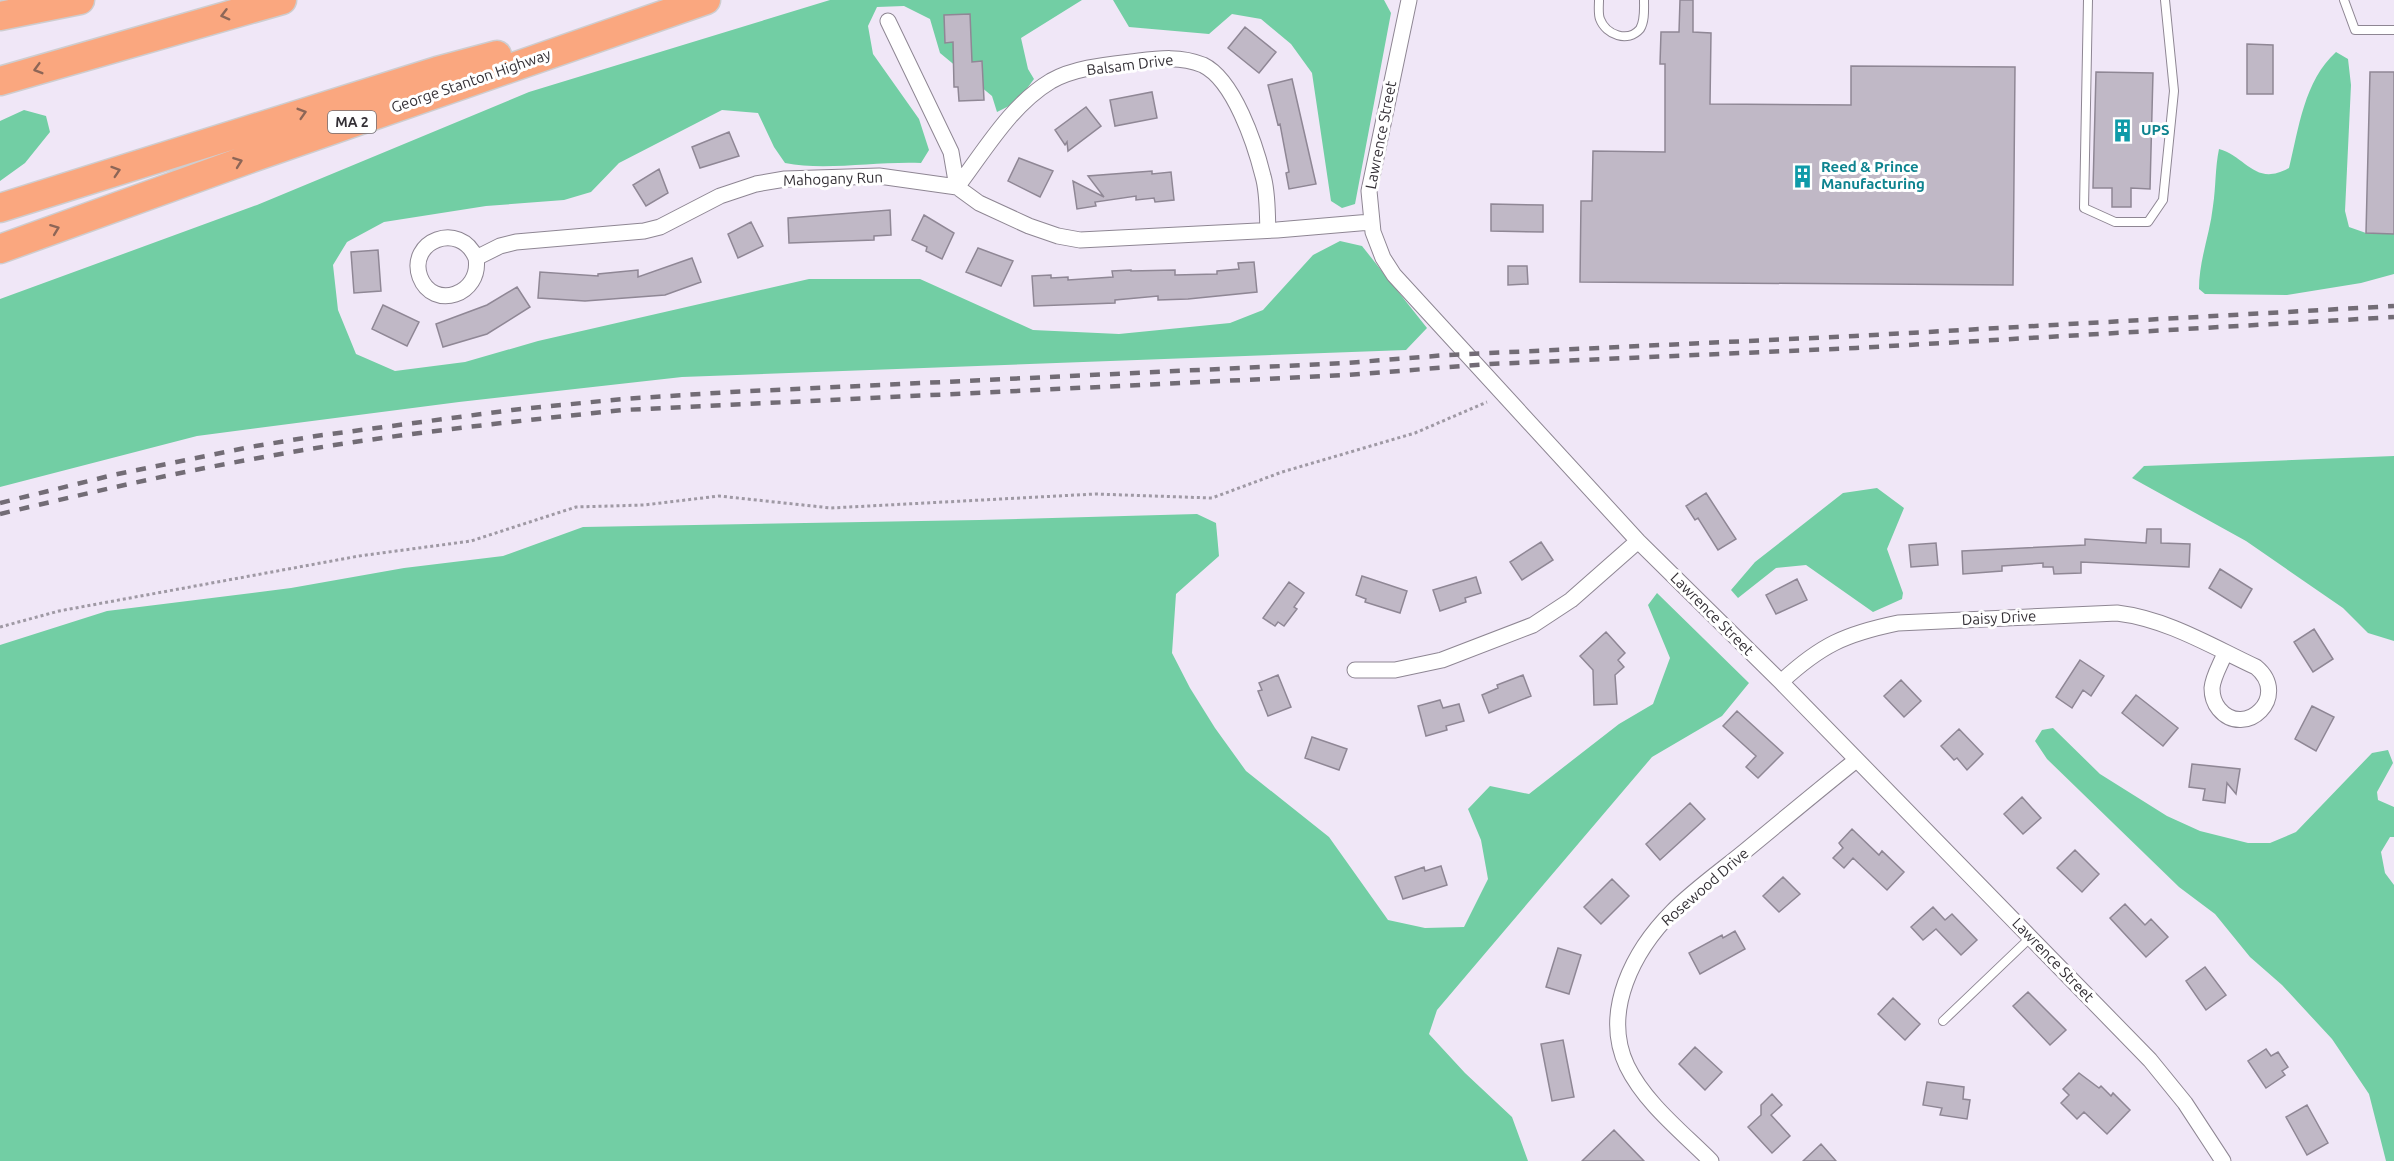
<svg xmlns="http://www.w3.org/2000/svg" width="2394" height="1161" font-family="Ubuntu,sans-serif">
	<rect width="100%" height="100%" fill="#f0e7f7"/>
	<!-- forest -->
	<path fill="#72cea4" d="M830,0h252l-61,38 7,31 6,10 -17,23 -20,10 -5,-16 -52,-43 -10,-34 -26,-13 -27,1 -9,19 5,28 46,65 10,31 -8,13c-43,-2 -96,8 -136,0l-11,-16 -16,-34 -36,-3 -103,53 -28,29 -27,8 -78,6 -102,16 -37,20 -14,23 5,45 18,44 39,17 70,-9 73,-21 271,-62h111l113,51 86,4 111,-11 33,-13 50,-55 27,-14 22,5 65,82 -21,22 -724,27 -223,25 -262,34 -197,51v-188l257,-94 272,-113z
		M1113,0h271l7,13 -36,191 -13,4 -11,-7 -19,-128 -21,-29 -30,-25 -29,-5 -23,20 -80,-7z
		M2336,52l12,7 3,26 -6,126 4,16 17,6 28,1v40l-33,9 -74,12 -82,-1 -6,-5c0,-29 11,-55 14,-83 3,-19 2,-38 6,-57 28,8 36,38 70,19 10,-40 15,-87 47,-116z
		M24,110l22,6 4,16 -25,31 -25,18v-60z
		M2394,456v185l-26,-8 -25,-25 -97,-67 -114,-63 12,-12z
		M1877,488l27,20 -17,41 16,44 -1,6 -29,13 -67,-47 -30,3 -38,30 -7,-8 24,-28 88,-69z
		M1197,514l19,9 3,33 -43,38 -4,59 18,35 25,40 31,43 83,66 59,83 37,8 39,-1 24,-48 -7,-39 -13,-31 22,-23 39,8 90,-70 34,-20 17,-46 -22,-53 9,-12 92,90 -27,33 -70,41 -215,253 -8,24 36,39 47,44 16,44h-1528v-516l107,-34 184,-23 113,-20 99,-12 80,-29 396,-7z
		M2053,728l47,46 67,42 33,15 48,12h22l26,-11 76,-79 16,-3 5,13 -16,29 1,8 16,7v30h-4l-9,15 4,21 9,12v276h-8l-1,-4 -16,-63 -37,-55 -50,-54 -32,-28 -35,-43 -36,-27 -132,-128 -12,-18 7,-11z"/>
	<!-- building -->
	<path fill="#c0b8c6" stroke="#8f8795" stroke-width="1.5" d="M1680,0h13v32l18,1 -1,71 141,1v-39l164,1 -2,218 -433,-3 1,-81h11l1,-50 72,1v-88h-5l1,-32h18z
		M970,14l2,48 10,-1 2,39 -25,1 -1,-14h-4l-1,-45 -8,1 -1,-28z
		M1245,27l31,25 -17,21 -31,-25z
		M2247,44l26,1v49h-26z
		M2096,72l57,1 -3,116 -19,-1v19h-19v-19h-19z
		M2370,72h24v162l-28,-1z
		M1292,79l24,105 -27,5 -3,-16 3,-1 -9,-48 -2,1 -10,-40z
		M1152,92l5,26 -42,8 -5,-26z
		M1086,107l15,19 -33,25 -1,-9 -2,3 -10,-15z
		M729,132l10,24 -39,12 -8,-21z
		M1019,158l34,13 -13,26 -32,-16z
		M659,169l9,24 -22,13 -13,-21z
		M1152,171v3l19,-2 3,28 -19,2 -1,-4 -18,2v-4l-41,6 1,4 -19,3 -4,-28 31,16 -16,-21z
		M1491,204l52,1v27l-52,-1z
		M890,210l1,25 -17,1v4l-85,3 -1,-25z
		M924,215l30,18 -12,26 -16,-8 1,-4 -15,-7z
		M751,222l12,24 -25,12 -10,-24z
		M978,248l35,13 -12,25 -35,-14z
		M378,250l3,41 -27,2 -3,-41z
		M692,258l9,24 -36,13 -80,6 -47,-3 2,-26 58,4v-2l40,-4v7z
		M1254,262l3,30 -69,7 -30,1v-4l-43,4v3l-81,3 -2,-30 19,-1v3l17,-1v3l45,-3 -1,-6 19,-1v1l44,-1v5l42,-1v-3l22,-2 -1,-6z
		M1508,266h19l1,18 -20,1z
		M517,287l13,20 -43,27 -44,13 -7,-23 51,-19z
		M383,305l36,17 -12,24 -35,-17z
		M1706,493l30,46 -18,11 -20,-32 -3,2 -9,-14z
		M2147,529h14v14l29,1 -1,23 -108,-5v11l-27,1 -1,-7h-10v-4l-41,3v5l-39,3 -1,-23 123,-6v-6l61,4z
		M1541,542l12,18 -31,20 -12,-18z
		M1936,543l2,22 -27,2 -2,-22z
		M2220,569l32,20 -11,19 -32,-20z
		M1362,576l45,15 -7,22 -35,-11 1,-3 -10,-4z
		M1476,577l5,16 -16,5 1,4 -26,9 -7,-21z
		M1797,579l10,21 -31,14 -10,-19z
		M1289,582l15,11 -10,14 3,2 -13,17 -6,-4 -3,4 -12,-8z
		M2314,629l19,30 -20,13 -19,-30z
		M1606,632l19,21 -7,7 6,7 -9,8 2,29 -23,1 -1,-35 -13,-14z
		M2080,660l24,16 -13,20 -8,-6 -11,18 -16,-11z
		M1278,675l13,32 -23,9 -10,-25 4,-1 -3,-7z
		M1523,675l8,21 -42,17 -7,-18 16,-7 -1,-3z
		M1901,680l20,21 -17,16 -20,-21z
		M2136,695l42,33 -15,18 -41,-33z
		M1440,700l3,8 16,-4 5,17 -18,5 1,4 -21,6 -8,-30z
		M2312,706l22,11 -18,34 -21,-12z
		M1737,711l46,42 -25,25 -12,-11 10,-11 -33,-30z
		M1959,729l24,25 -16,16 -10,-12 -3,2 -13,-14z
		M1312,737l35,12 -8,21 -34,-12z
		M2192,764l48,5 -4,25 -9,-11 -2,20 -22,-3 2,-11 -16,-2z
		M2022,797l19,21 -18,16 -19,-20z
		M1690,803l15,16 -45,41 -14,-16z
		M1852,829l27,26 3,-4 22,21 -17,18 -34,-32 -9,10 -11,-10 10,-10 -4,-5z
		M2075,850l24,24 -17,18 -25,-24z
		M1441,866l6,19 -44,14 -8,-22 29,-10 1,4z
		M1783,877l17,17 -21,18 -16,-16z
		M1612,879l17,17 -28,28 -17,-17z
		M2125,904l20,21 6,-6 17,18 -22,20 -36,-39z
		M1933,907l12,13 7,-6 25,26 -16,15 -25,-26 -13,11 -12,-13z
		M1735,931l10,18 -45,25 -11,-21 33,-18 1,3z
		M1558,948l23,7 -12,39 -23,-7z
		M2205,967l21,28 -20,15 -20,-29z
		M2028,992l38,38 -16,15 -37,-39z
		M1893,998l27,26 -15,16 -27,-26z
		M1563,1040l11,57 -22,4 -11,-57z
		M1695,1047l27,25 -17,18 -26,-26z
		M2266,1049l5,7 7,-4 10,15 -6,4 3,4 -19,13 -18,-27z
		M2079,1073l20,15 2,-2 10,10 2,-3 17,17 -23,24 -23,-22 -7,7 -16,-16 8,-8 -6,-6z
		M1927,1082l37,5 -1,12 7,1 -3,19 -27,-4 2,-7 -19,-3z
		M1772,1094l10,11 -11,10 19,21 -18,17 -24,-26 13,-12v-10z
		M2307,1105l21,38 -21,12 -21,-38z
		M1614,1130l30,31h-62z
		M1821,1144l15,17h-33z"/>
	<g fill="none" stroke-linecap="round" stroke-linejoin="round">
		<defs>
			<path id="lane" d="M1599,0c0,6 -1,14 1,19 6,16 28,24 40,10 5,-8 4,-20 4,-29
				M2088,0l-4,208 31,14h33l15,-22 11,-109 -9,-91
				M2344,0l11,30h39
				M1943,1021l88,-84"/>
			<path id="street" d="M1409,0l-40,191 4,41 10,26 11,17 244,266 143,141 369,378 35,43 38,58
				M888,21l63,131 6,35
				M957,187c28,-37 54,-82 94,-106 23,-13 54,-16 80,-19 25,-3 48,-7 72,3 31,15 52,79 60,111 5,17 4,37 5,54
				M476,258c6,37 -43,53 -56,19 -13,-36 40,-57 56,-19l24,-12 16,-4 128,-11 16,-4 60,-31 36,-12 29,-5 94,-3 78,11 22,16 50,23 29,10 22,4 197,-10 94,-8
				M1355,670h40l47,-10 91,-35 38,-25 67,-59
				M1781,682c40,-37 64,-48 117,-59l219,-10c50,6 94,33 139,54 35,29 -11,73 -37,42 -5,-6 -7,-13 -7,-21 1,-12 9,-24 13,-35
				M1711,1161c-29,-29 -66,-58 -84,-95 -26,-55 7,-116 46,-155 23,-23 52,-43 77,-64 35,-29 70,-58 105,-86"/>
			<path id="highway" d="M0,16l80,-16
				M0,81l282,-81
				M0,208l437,-137 60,-16
				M0,249l249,-90 457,-159"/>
		</defs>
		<!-- lane casing -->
		<use href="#lane" stroke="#8e8693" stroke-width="10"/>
		<!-- street casing -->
		<use href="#street" stroke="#8e8693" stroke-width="17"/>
		<!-- highway casing -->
		<use href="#highway" stroke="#cecdcf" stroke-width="31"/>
		<!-- path -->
		<path stroke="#9f99a4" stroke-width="3" stroke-dasharray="3 3" stroke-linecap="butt" d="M0,627l59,-16 300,-55 112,-15 105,-34 68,-2 75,-9 112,12 264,-14 117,4 70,-26 133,-39 72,-31"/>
		<!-- lane -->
		<use href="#lane" stroke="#fff" stroke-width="8"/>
		<!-- street -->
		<use href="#street" stroke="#fff" stroke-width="15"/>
		<!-- highway -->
		<use href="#highway" stroke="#faa77f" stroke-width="28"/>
		<!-- rail -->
		<path stroke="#726c75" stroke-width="4.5" stroke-dasharray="10 10" stroke-linecap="butt" d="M0,503l113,-28 137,-28 66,-11 196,-26 110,-11 109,-7 615,-29 101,-8 408,-19 539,-30
			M0,514c84,-20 168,-40 253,-55 122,-23 246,-36 370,-49l723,-35 144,-11 366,-16 538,-31"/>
	</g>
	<!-- one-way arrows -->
	<defs><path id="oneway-chevron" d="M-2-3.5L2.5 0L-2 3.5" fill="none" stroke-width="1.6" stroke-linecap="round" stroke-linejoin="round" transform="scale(1.5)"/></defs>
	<g stroke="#8d6657">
		<use href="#oneway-chevron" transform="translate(225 15) rotate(165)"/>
		<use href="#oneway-chevron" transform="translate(38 69) rotate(164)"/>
		<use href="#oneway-chevron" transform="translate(302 113) rotate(-17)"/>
		<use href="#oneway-chevron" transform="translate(238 162) rotate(-20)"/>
		<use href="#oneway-chevron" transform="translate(116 171) rotate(-18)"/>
		<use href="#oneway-chevron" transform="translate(55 229) rotate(-21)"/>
	</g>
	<!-- icons -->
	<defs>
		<symbol id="building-bare" viewBox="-9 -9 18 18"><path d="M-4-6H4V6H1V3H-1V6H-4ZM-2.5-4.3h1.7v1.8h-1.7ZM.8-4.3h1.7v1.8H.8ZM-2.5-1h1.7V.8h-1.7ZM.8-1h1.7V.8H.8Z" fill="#0f9aa8" stroke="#fff" stroke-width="2.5" paint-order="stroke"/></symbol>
	</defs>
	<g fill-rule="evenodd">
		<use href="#building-bare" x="2106" y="114" width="33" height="33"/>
		<use href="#building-bare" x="1786" y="160" width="33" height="33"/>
	</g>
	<g text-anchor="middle" stroke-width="6" stroke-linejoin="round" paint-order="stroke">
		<!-- shield labels -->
		<rect fill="#fff" stroke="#716e72" stroke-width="1.5" x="328" y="111" width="48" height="22" rx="4.5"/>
		<g font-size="14" font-weight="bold" fill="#343036">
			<text x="352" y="127">MA 2</text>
		</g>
		<!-- street labels -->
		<g font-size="15" fill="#343036" stroke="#fff">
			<text transform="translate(1130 65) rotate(-7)" y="5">Balsam Drive</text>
			<text transform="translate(471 81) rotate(-19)" y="5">George Stanton Highway</text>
			<text transform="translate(1381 135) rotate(-79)" y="5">Lawrence Street</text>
			<text transform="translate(833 179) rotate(-2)" y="5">Mahogany Run</text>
			<text transform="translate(1712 614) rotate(45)" y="5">Lawrence Street</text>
			<text transform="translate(1999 618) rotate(-3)" y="5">Daisy Drive</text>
			<text transform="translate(1705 887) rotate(-41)" y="5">Rosewood Drive</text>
			<text transform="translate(2053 960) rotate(46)" y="5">Lawrence Street</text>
		</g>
		<!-- culture labels -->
		<g font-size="15" font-weight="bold" fill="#0d838f" stroke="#fff" text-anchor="start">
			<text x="2141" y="135">UPS</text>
			<text x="1821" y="172">Reed &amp; Prince<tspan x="1821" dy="17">Manufacturing</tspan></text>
		</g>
	</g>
</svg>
